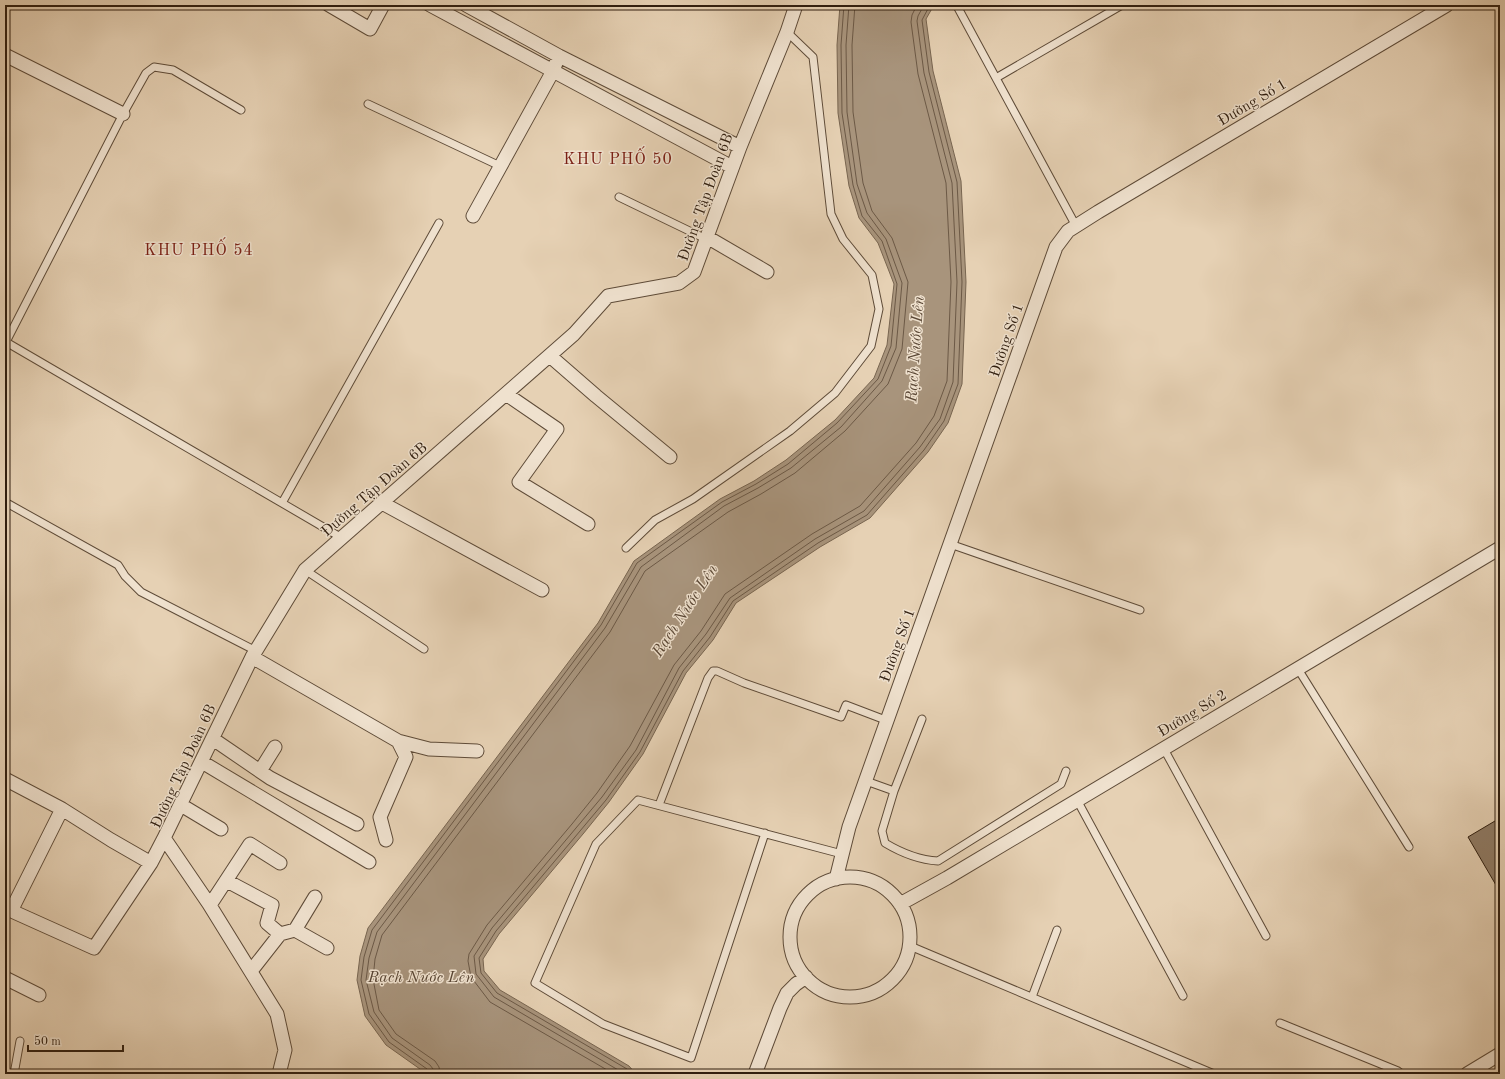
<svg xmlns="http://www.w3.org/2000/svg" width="1505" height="1079" font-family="'Old Standard TT',serif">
	<rect width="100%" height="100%" fill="#e6d1b4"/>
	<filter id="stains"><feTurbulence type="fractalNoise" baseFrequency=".005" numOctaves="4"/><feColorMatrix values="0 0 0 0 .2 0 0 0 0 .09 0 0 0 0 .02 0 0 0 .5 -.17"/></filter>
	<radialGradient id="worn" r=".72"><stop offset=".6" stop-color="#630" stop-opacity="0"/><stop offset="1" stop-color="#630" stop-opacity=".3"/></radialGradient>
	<!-- water -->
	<path fill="#a8947c" stroke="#786550" d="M840,5h94l-8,14 7,52 28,110 5,101 -4,102 -14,39 -20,29 -58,66 -50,29 -84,56 -23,37 -27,33 -43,81 -34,48 -26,32 -84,100 -16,25 1,12 16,19 129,76 7,8h-209l-41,-29 -21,-29 -8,-36 3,-24 8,-28 230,-305 36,-62 86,-62 34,-18 32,-21 49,-40 39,-42 13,-33 7,-61 -16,-41 -19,-25 -10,-32 -11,-73 -1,-68z"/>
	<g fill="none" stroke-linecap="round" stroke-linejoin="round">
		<!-- shore -->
		<path stroke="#6c5946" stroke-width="1" d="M429,1074l-2,-5 -38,-27 -20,-28 -8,-34 3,-23 8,-27 229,-305 36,-62 85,-61 34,-18 32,-20 49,-41 41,-44 13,-33 6,-62 -15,-43 -20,-25 -9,-31 -11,-72 -1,-68 3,-40
			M434,1074l-1,-5 -3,-4 -38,-27 -18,-26 -8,-32 3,-22 8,-26 228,-304 36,-61 83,-61 34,-18 33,-20 50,-41 41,-46 14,-33 6,-65 -16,-44 -19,-26 -10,-29 -10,-72 -1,-67 3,-40
			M440,1074l-1,-7 -4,-6 -39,-27 -17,-24 -6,-31 2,-20 7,-24 228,-303 35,-61 83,-59 33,-18 34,-21 50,-42 43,-47 14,-35 6,-67 -16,-44 -20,-27 -9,-28 -10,-71 -1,-67 3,-40
			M614,1074l-124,-72 -19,-25 -3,-16 1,-7 18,-29 85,-101 25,-31 33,-47 44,-81 27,-34 24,-37 87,-60 48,-28 56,-63 18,-27 13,-35 4,-99 -5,-99 -28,-109 -7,-52 1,-7 5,-10
			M625,1074l-131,-77 -18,-23 -2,-18 18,-28 84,-100 26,-31 34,-47 43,-82 27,-34 24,-36 85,-59 49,-28 56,-64 20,-28 13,-37 4,-100 -5,-99 -28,-110 -7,-52 1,-5 6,-11
			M631,1074l-4,-5 -130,-76 -16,-20 -2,-15 17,-27 84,-100 26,-31 34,-48 43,-81 27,-34 23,-36 85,-58 49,-28 57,-65 20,-29 14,-37 4,-102 -5,-100 -28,-110 -7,-52 8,-15"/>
	</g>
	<!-- building -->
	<path fill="#8f7b65" stroke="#301e0f" d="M1500,818v74l-32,-55z"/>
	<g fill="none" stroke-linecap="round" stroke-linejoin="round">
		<defs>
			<path id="lane" d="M959,5l-2,1 119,220
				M996,78l126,-73
				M368,104l132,62
				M241,110l-68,-40 -19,-3 -8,6 -23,41 -117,228 336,196
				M619,197l87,42
				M5,502l113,63 7,11 16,16 115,59
				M282,503l157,-280
				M950,544l190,66
				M626,548l29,-28 38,-21 97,-68 45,-38 36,-47 8,-37 -7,-34 -29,-36 -12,-25 -18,-157 -26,-25
				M305,570l119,79
				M1298,669l111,178
				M922,719l-28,72 -12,40 3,12c15,9 35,17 53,18l123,-77 5,-13
				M1164,749l102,187
				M866,781l28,10
				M1077,800l106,196
				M659,805l49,-127 5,-7h4l27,12 97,34 5,-12 42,16
				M765,833l-74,225 -88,-34 -68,-41 61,-139 42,-44 204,54
				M910,946l304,128
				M1032,997l25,-67
				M1280,1023l118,48 4,3
				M14,1074l6,-33"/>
			<path id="street" d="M329,5l41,24 13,-24
				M430,5l302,162
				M466,5l93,51 181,91
				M5,55l118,59
				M473,216l80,-145 3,-8
				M707,237l60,35
				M550,356l46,40 74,61
				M506,394l51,35 -38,53 69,42
				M382,503l160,87
				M252,657l146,84 31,8 48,2
				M213,739l57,39 87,46
				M202,762l167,100
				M260,771l15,-24
				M5,779l57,30 49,31 40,23
				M181,805l40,24
				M386,840l-6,-23 26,-60 -8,-16
				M790 937a60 60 0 1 1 120 0a60 60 0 1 1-120 0Z
				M836,879l13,-52 207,-580 12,-16 30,-19 349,-207
				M227,881l45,24 -5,18 13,11
				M209,904l3,-2 38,-58 30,19
				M900,904l47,-26 553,-330
				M5,908l89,40 57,-85 13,-25
				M11,911l51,-102
				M295,930l32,18
				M251,971l29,-37 15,-4 20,-33
				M5,978l34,17
				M279,1074l6,-24 -8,-36 -68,-110 -45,-66 88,-181 53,-87 269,-236 34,-38 71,-13 15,-11 46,-125 47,-115 9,-27
				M755,1074l25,-66 7,-15 9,-9 10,-7
				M1467,1074l33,-20"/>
		</defs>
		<!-- lane casing -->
		<use href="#lane" stroke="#5e4b38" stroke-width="9"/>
		<!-- street casing -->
		<use href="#street" stroke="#5e4b38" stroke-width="15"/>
		<!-- lane -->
		<use href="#lane" stroke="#efe1ce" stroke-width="7"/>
		<!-- street -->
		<use href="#street" stroke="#efe1ce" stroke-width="13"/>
	</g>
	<g text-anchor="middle" stroke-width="3" stroke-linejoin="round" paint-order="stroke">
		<!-- street labels -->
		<g font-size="15" fill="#301e0f" stroke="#efe1ce">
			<text transform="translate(1252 102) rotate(-31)" y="5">Đường Số 1</text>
			<text transform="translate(705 197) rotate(-70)" y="5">Đường Tập Đoàn 6B</text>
			<text transform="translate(1006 340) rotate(-71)" y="5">Đường Số 1</text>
			<text transform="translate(374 489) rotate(-41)" y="5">Đường Tập Đoàn 6B</text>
			<text transform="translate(897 645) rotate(-70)" y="5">Đường Số 1</text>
			<text transform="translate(1192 713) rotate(-31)" y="5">Đường Số 2</text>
			<text transform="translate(183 766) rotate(-65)" y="5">Đường Tập Đoàn 6B</text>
		</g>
		<!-- neighbourhood labels -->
		<g font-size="16" letter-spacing="1" fill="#7a1f14" stroke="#efe1ce">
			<text x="618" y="164">KHU PHỐ 50</text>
			<text x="199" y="255">KHU PHỐ 54</text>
		</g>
		<!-- water labels -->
		<g font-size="16" font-style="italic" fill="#5a4735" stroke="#efe1ce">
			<text transform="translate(914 349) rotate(-86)" y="6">Rạch Nước Lên</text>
			<text transform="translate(684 610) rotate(-57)" y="6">Rạch Nước Lên</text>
			<text x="421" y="982">Rạch Nước Lên</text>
		</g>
	</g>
	<!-- margin -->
	<rect width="1505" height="1079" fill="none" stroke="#e6d1b4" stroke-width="20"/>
	<rect x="6" y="6" width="1493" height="1067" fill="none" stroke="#301e0f" stroke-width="2"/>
	<rect x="10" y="10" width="1485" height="1059" fill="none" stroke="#301e0f"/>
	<!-- scale -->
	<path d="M28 1045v6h95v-6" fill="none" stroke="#301e0f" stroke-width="2"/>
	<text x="34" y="1045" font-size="12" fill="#301e0f" stroke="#efe1ce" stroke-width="3" paint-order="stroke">50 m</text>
	<rect width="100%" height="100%" filter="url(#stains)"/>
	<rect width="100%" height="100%" fill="url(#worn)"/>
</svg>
